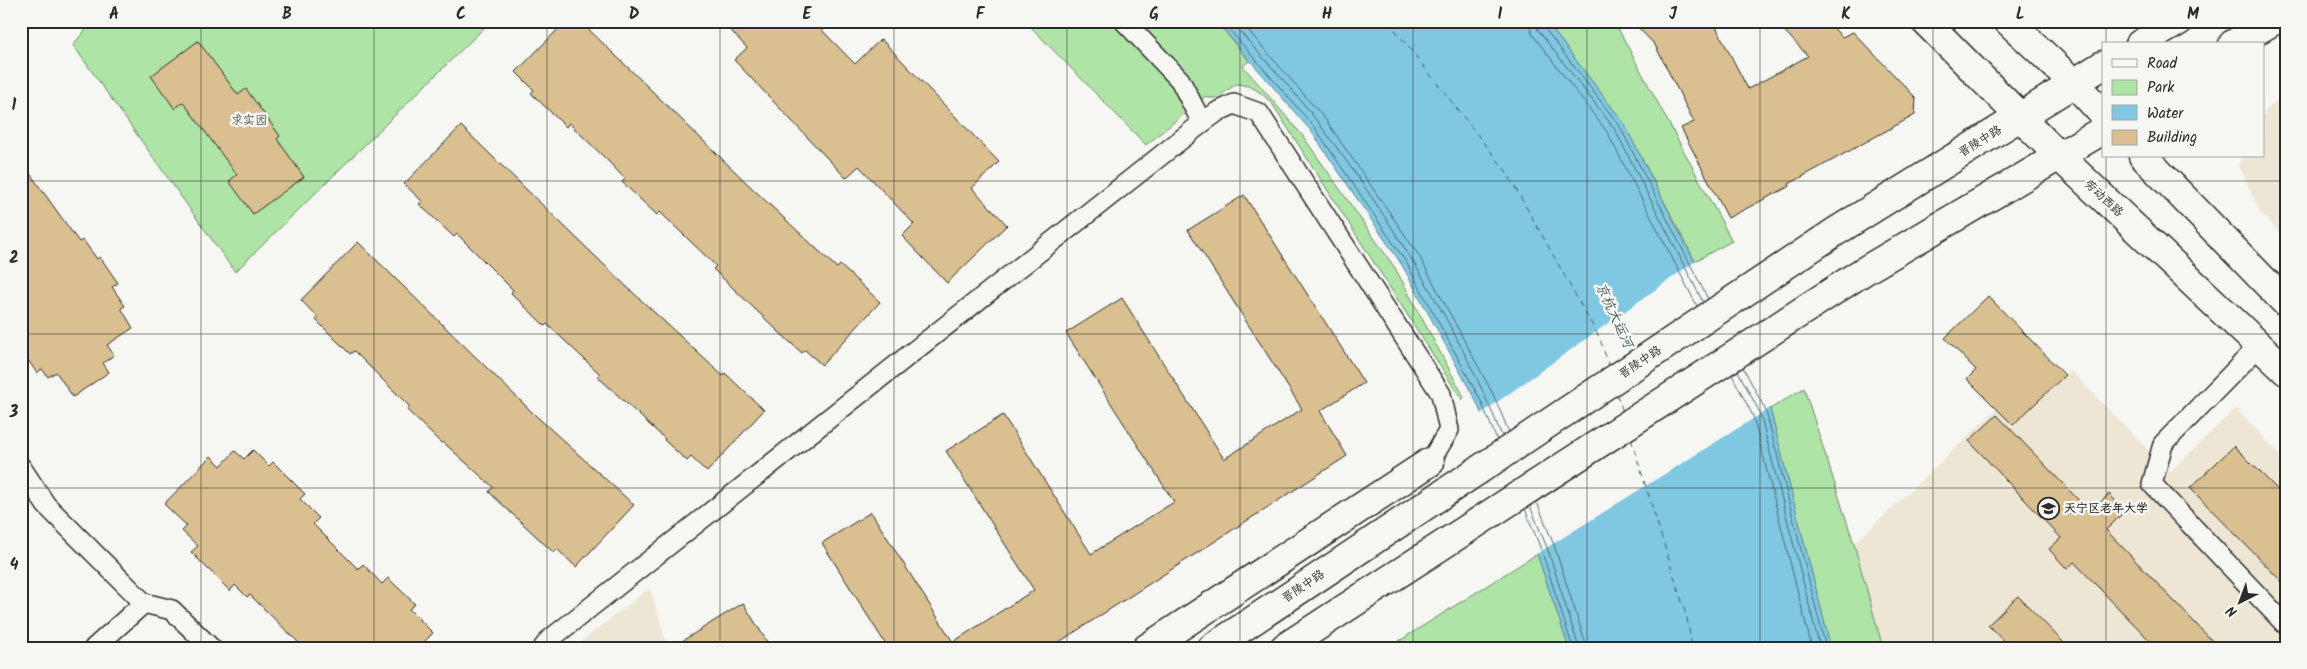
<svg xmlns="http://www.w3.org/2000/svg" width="2307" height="669" font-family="Kalam,'LXGW WenKai TC',sans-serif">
	<rect width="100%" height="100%" fill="#f6f6f2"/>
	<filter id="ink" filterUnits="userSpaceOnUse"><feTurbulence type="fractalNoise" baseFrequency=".02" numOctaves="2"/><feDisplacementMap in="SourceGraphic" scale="10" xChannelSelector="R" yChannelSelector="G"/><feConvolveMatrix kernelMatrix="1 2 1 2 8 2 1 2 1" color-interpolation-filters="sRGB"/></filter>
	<g filter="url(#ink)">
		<!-- built -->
		<path fill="#eee6d5" d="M2286,92v147l-26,-26 -21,-48 3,-9h21v-43z
			M2070,370l100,102 66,-64 50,53v187h-403l-29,-104 143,-135 16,16z
			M650,588l18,60h-95z"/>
		<!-- green -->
		<path fill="#afe4a7" stroke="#6d8869" d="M93,21h398l-256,251 -162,-227z
			M1025,21h191l33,40 -6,5 59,69 93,133 69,129 -2,3 -189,-295c-12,-13 -20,-20 -37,-21l-19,14h-9l-2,-2 -60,49z
			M1546,21h68l118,220 -37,20 -72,-139z
			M1804,388l50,156 29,104h-52l-61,-239z
			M1537,554l32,94h-181z"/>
		<!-- water -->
		<path fill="#80c8e1" stroke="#5e8998" d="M1216,21h330l77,101 147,287 61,239h-262l-32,-94 -60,-151 -75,-138 -91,-134z"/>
		<!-- pier -->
		<path fill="#f6f6f2" d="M1697,260l75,147 -237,148 -56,-140z"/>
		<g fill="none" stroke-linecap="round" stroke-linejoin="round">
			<!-- shore -->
			<path stroke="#4d6a74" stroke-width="1" d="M1222,21l93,107 91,134 75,139 16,39
				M1231,21c29,35 62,67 89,104 70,93 139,203 182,311
				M1240,21l85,98 93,135 75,140 16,38
				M1528,21l4,13 75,98 90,174
				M1536,21l2,9 76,98 89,174
				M1542,21l1,5 76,99 89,174
				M1743,367l23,44 60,237
				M1738,371l22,42 60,235
				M1732,375l21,41 59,232
				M1537,502l18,46 32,100
				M1530,506l18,44 31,98
				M1525,509l17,43 31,96"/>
			<!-- ferry -->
			<path stroke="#445a62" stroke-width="1" stroke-dasharray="6 5" stroke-linecap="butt" d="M1388,21l118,150 94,168 9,27
				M1617,394l6,18
				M1631,439l56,179 5,30"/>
		</g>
		<!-- building -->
		<path fill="#dac090" stroke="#2b2b2b" d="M566,21h14l172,167 85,80 3,-3 40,37 -58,63 -17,-15 -3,3 -23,-21 -66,-63 3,-3 -56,-54 -3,3 -35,-33 3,-3 -17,-18 -39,-38 -3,4 -35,-34 3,-3 -18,-18z
			M722,21h91l42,43 26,-25 118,123 -27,26 35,37 -60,58 -45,-47 12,-12 -55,-58 -13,12 -112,-118 13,-12z
			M1632,21h81l35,68 60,-33 -33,-35h52l15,16 11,-5 63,66 -1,17 -126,69 1,2 -62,32 -47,-90 13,-6 -39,-77z
			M198,41l40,54 8,-6 34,47 -3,3 27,38 -51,37 -24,-33 8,-6 -54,-73 -8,7 -24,-33z
			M461,126l166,161 96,89 2,-3 39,37 -57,62 -16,-15 -4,4 -23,-21 1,-1 -67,-62 2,-3 -53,-50 -2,2 -34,-33 2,-3 -56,-56 -3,3 -35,-33 3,-3 -18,-17z
			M21,161l58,81 4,-2 14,19 3,-2 18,26 -6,4 13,19 -4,2 12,20 -26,17 7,10 -11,8 6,9 -36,25 -17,-25 -8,5 -6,-8 -5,4 -16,-23z
			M1244,195l120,188 -44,28 27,45 -297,192h-162l-66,-105 49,-31 82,130 81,-52 -88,-139 57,-36 88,139 83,-52 -108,-169 56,-35 102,161 78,-50 -114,-179z
			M358,242l176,172 100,91 -58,62 -19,-18 -3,4 -65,-61 4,-5 -50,-45 -2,1 -34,-33 3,-3 -56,-56 -4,3 -34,-34 2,-2 -17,-18z
			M1988,296l77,79 -52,50 -46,-46 9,-9 -31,-32z
			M1997,415l93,97 19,-18 16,17 -19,19 113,118h-62l-83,-86 -7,7 -18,-20 12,-11 -92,-97z
			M2234,446l52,52v88l-96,-98z
			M253,450l16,16 4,-4 32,32 -5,5 19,19 -6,6 45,45 5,-5 19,20 6,-6 27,26 -6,5 24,24 -15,15h-114l-54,-53 -3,2 -12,-12 -5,6 -39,-39 7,-6 -16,-15 5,-5 -23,-22 47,-48 10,10 14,-15 9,8z
			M2018,596l51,52h-59l-22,-23z
			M743,603l28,45h-100z"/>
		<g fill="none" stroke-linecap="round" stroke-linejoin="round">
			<defs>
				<path id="lane" d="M1124,21l56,59 22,43
					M2260,345l-97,99 -11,40 132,139
					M21,467l25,38 98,98
					M94,648l50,-45 28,7 39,38
					M543,648l6,-8 653,-517 15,-11 17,-8 25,9 182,281 8,36 -19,32"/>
				<path id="secondary" d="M2140,44l39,-23
					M2233,44l40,-23
					M1147,648l283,-186
					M1212,648l623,-416 268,-167
					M1284,648l580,-377 239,-141"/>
				<path id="primary" d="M1925,21l135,136 226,214
					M2008,21l65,61 30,32
					M2143,156l143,147"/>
			</defs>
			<!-- lane casing -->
			<use href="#lane" stroke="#2b2b2b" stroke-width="22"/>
			<!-- secondary casing -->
			<use href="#secondary" stroke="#2b2b2b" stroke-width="31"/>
			<!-- primary casing -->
			<use href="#primary" stroke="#2b2b2b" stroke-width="31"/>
			<!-- lane -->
			<use href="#lane" stroke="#f6f6f2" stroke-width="19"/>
			<!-- secondary -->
			<use href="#secondary" stroke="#f6f6f2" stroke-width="28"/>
			<!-- primary -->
			<use href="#primary" stroke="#f6f6f2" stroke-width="28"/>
		</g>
	</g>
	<!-- grid -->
	<path fill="none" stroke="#2b2b2b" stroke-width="1" stroke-opacity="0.55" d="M201,21v627M374,21v627M547,21v627M720,21v627M894,21v627M1067,21v627M1240,21v627M1413,21v627M1587,21v627M1760,21v627M1933,21v627M2106,21v23M2106,156v492M21,181h2265M21,334h2265M21,488h2265"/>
	<!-- icons -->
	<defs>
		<symbol id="school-ring" viewBox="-11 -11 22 22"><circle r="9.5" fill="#f6f6f2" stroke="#2b2b2b" stroke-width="1.5"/><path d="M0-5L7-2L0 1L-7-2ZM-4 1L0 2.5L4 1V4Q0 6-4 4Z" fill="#2b2b2b"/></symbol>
	</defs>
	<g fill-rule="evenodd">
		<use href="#school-ring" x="2036" y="496" width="25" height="25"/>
	</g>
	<g text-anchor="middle" stroke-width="5" stroke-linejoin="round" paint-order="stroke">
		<!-- park labels -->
		<g font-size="12" fill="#4c594a" stroke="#f6f6f2">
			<text x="249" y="124">求实园</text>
		</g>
		<!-- street labels -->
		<g font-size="12" fill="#2b2b2b" stroke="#f6f6f2">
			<text transform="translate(1980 141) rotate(-32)" y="4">晋陵中路</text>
			<text transform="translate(2104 198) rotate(43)" y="4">劳动西路</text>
			<text transform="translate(1640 362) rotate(-34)" y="4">晋陵中路</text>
			<text transform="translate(1303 586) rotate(-34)" y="4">晋陵中路</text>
		</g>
		<!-- poi labels -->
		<g font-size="12" font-weight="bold" fill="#2b2b2b" stroke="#f6f6f2" text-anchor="start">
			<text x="2064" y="512">天宁区老年大学</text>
		</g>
		<!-- water labels -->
		<g font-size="14" font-style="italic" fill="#445a62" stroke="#f6f6f2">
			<text transform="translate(1615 315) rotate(65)" y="5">京杭大运河</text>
		</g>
	</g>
	<!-- margin -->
	<rect width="2307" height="669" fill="none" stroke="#f6f6f2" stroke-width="55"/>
	<!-- legend -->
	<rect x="2102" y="42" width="162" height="115" fill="#f6f6f2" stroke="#a5a5a2"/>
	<rect x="2112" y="59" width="25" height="8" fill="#f6f6f2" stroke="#a5a5a2"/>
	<text x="2147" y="68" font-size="15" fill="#2b2b2b">Road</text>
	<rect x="2112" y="80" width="25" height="15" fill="#afe4a7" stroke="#a5a5a2"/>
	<text x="2147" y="92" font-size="15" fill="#2b2b2b">Park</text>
	<rect x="2112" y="105" width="25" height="15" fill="#80c8e1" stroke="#a5a5a2"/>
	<text x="2147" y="118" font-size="15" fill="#2b2b2b">Water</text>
	<rect x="2112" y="130" width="25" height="15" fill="#dac090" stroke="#a5a5a2"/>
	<text x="2147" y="142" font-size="15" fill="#2b2b2b">Building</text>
	<!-- north arrow -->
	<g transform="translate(2240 602) rotate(222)" stroke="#f6f6f2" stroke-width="4" paint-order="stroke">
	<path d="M0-4L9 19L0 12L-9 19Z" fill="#2b2b2b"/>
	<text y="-8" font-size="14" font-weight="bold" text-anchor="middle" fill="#2b2b2b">N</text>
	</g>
	<rect x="28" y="28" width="2252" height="614" fill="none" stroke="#2b2b2b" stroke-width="2"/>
	<g font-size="16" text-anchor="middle" font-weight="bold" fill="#2b2b2b">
		<text x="114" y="19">A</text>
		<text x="287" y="19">B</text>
		<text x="461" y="19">C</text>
		<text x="634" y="19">D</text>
		<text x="807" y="19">E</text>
		<text x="980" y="19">F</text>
		<text x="1154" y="19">G</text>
		<text x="1327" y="19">H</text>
		<text x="1500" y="19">I</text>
		<text x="1673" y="19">J</text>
		<text x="1846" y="19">K</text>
		<text x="2020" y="19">L</text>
		<text x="2193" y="19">M</text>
		<text x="14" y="110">1</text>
		<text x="14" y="263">2</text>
		<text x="14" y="417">3</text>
		<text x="14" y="570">4</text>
	</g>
</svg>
